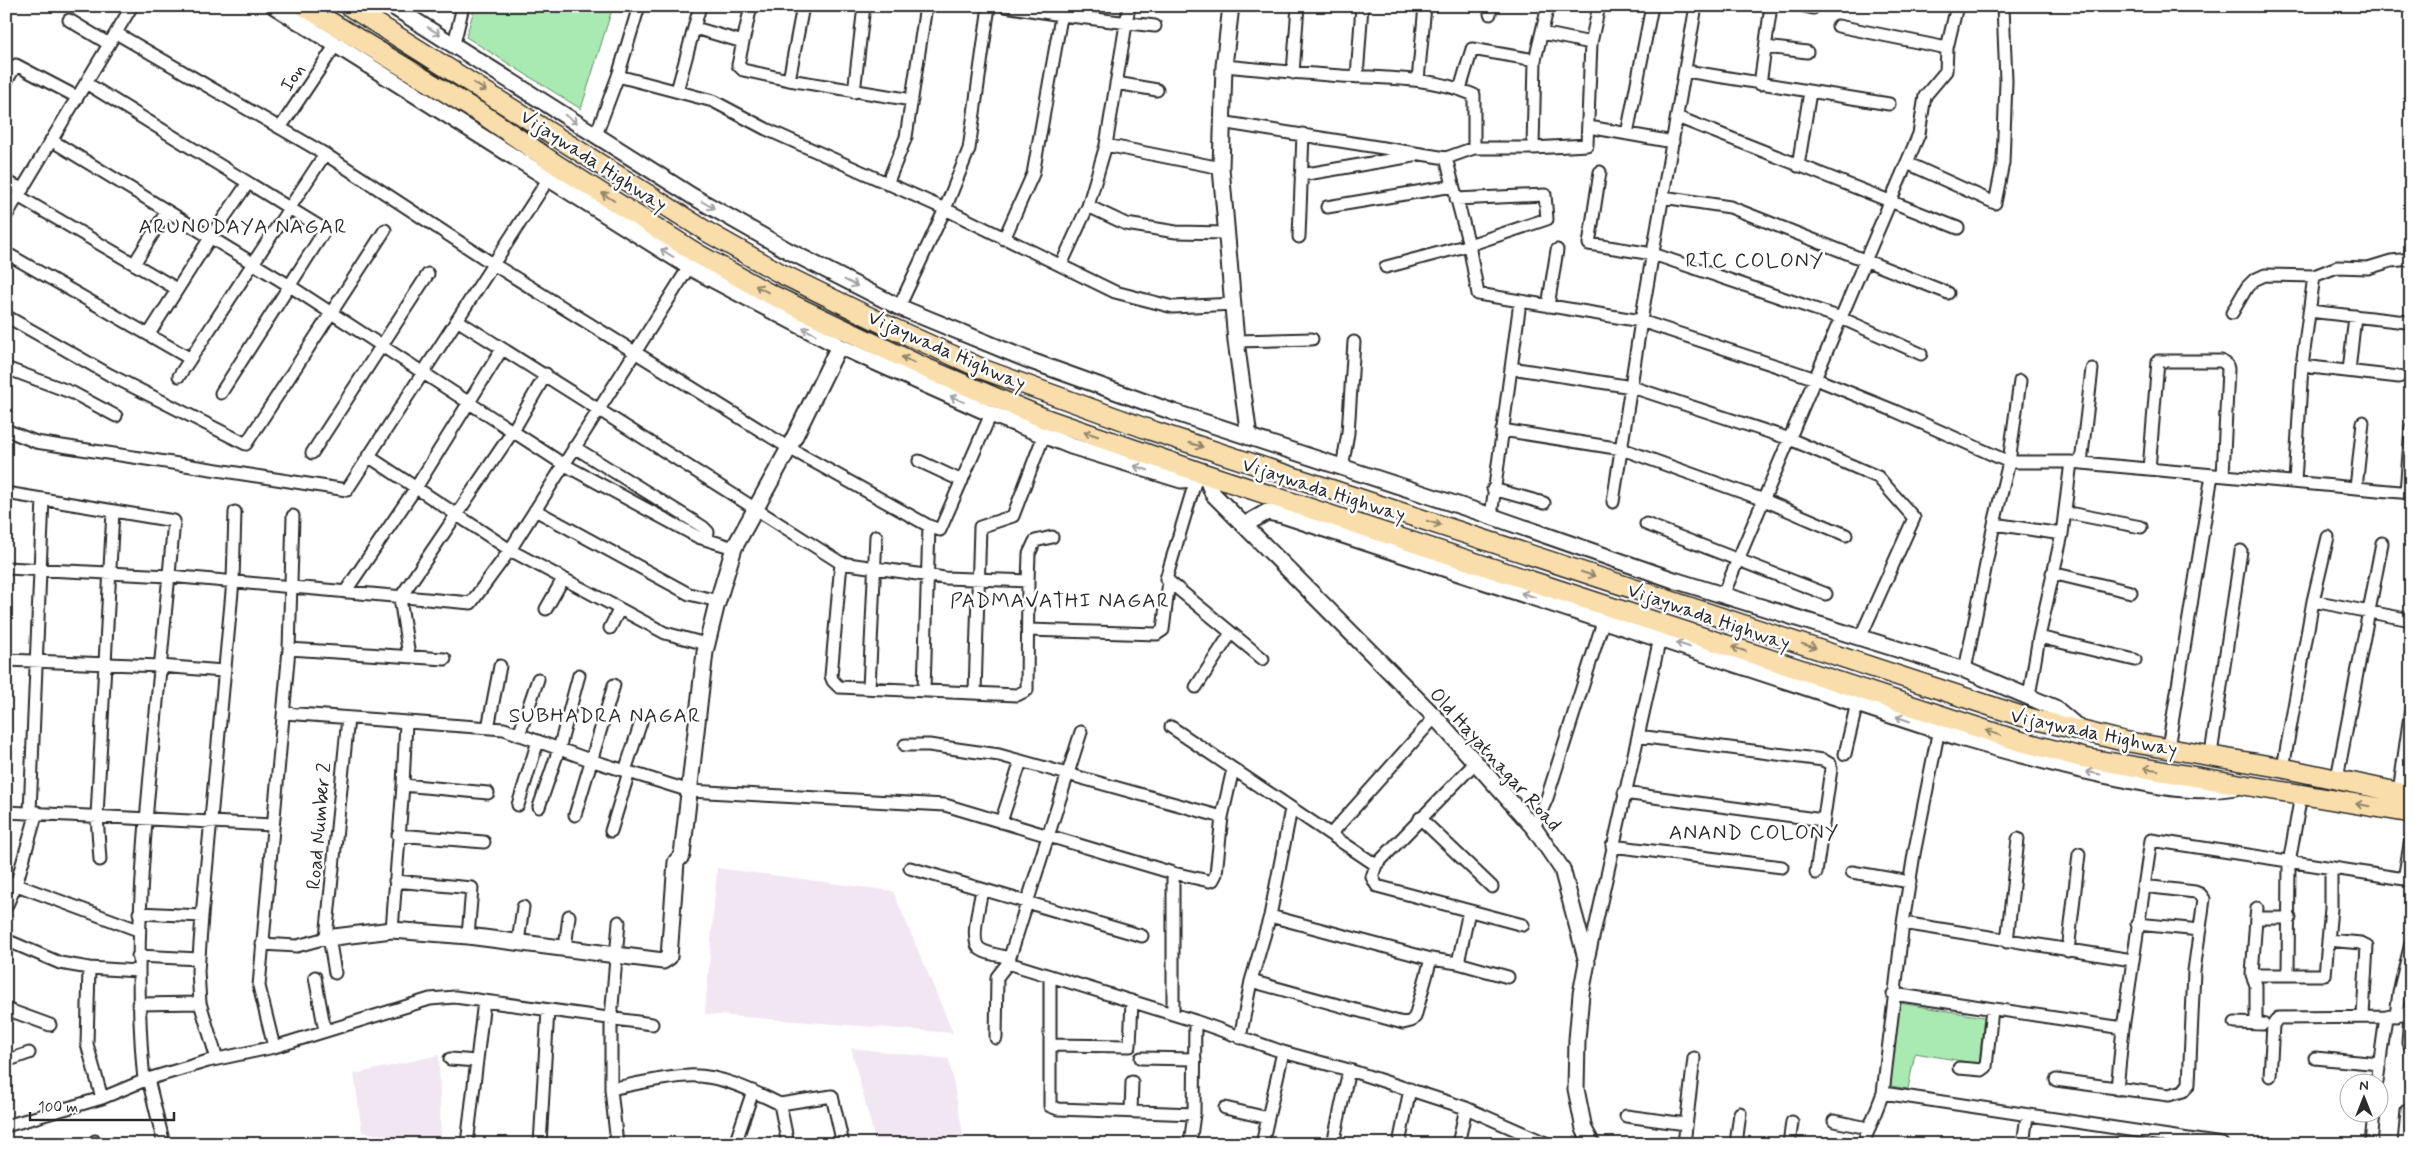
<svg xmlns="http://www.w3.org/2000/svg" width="2417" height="1150" font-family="Mynerve,sans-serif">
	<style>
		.built { fill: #f2e6f3 }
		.green { fill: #a9e9b2; stroke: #6a8a6e }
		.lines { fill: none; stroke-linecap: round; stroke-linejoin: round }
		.minor-casing { stroke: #2b2b2b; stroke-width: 15 }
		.tertiary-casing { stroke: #2b2b2b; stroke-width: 19 }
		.trunk-casing { stroke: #2b2b2b; stroke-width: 22 }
		.minor { stroke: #fff; stroke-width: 11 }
		.tertiary { stroke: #fff; stroke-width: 15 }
		.trunk { stroke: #f9deab; stroke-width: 19 }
		.oneway { stroke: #a0a0a0 }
		.oneway2 { stroke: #92846b }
		.labels { text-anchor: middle; stroke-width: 5; stroke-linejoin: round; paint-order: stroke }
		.street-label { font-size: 20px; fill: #2b2b2b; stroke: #fff }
		.neighbourhood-label { font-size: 21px; letter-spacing: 1px; fill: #2b2b2b; stroke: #fff }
	</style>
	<rect width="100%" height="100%" fill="#fff"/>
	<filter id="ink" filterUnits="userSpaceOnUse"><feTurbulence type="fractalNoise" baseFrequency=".02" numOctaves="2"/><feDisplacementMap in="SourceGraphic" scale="10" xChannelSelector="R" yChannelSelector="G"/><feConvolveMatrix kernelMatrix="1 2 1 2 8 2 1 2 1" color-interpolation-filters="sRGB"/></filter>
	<g filter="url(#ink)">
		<path class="built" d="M717 868 893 891 953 1033 705 1014Z
			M851 1048 949 1059 965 1144H876Z
			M439 1055 441 1144H386V1136L362 1132 354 1074Z"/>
		<path class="green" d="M475 6H613L581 109 466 37Z
			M1900 1003 1984 1017 1979 1064 1915 1053 1908 1089 1886 1085Z"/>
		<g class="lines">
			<g class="minor-casing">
				<path id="minor" d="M1005 6 1061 15 1155 26
					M1804 6 1813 8
					M1490 14V6
					M69 20 109 44
					M695 28 743 42 738 65 743 70 789 80 912 100
					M116 33 325 154 493 264 789 448 929 526 940 530 991 414
					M1542 33 1591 43
					M743 42 751 6
					M454 44 463 6
					M1766 47 1807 52
					M1947 48 1957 6
					M1224 66C1263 70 1303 73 1342 76 1386 78 1433 77 1474 95V148
					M1686 71 1889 104
					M1293 73 1298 6
					M618 76 713 101 766 129 945 209 1115 292 1173 307 1234 304
					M1357 77 1362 6
					M789 80 803 6
					M1418 80 1425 6
					M6 82 16 65 77 97
					M86 83 325 230 221 393
					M1116 83 1157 90
					M1760 84 1771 6
					M1460 89 1472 49 1535 60
					M677 91 700 6
					M854 92 864 6
					M1677 117 1958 228
					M1221 122 1446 158 1474 148H1533L1587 145 1591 43 1599 6
					M1589 127 1673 142
					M280 128 335 46
					M1627 134 1652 6
					M596 135 618 76 639 6
					M51 140 290 286 563 464 698 537 734 548
					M1106 145 1221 168
					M1533 148 1535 60 1548 6
					M1446 158 1469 245 1478 294 1641 321 1816 379 1895 411 2009 462H2071L2411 493
					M1907 163 1995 203 2003 163 2006 81 2003 6
					M1798 166 1810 92
					M1600 172 1589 244 1653 254 1841 318 1921 354
					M1301 175 1413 156
					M6 182 23 189
					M887 184 906 137 926 6
					M18 196 177 289
					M1663 197 1730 207 1948 293
					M1088 206 1126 224 1176 232 1226 233
					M1327 207 1453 186
					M6 216 132 6
					M1299 237 1303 134
					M1004 239 1033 174 1063 6
					M6 253 189 358
					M134 264 167 211
					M1061 265 1088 206 1106 145 1129 6
					M1386 267 1469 245 1547 219 1545 195 1456 199
					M1548 306 1557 250
					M899 307 945 209 969 149 989 6
					M2309 311 2406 322
					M2232 313 2247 287 2254 280 2265 275 2314 276 2337 267 2368 268 2391 261 2411 259
					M6 316 110 375 246 444 385 230
					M457 320 841 563 945 578 1028 581 1029 554 1035 541 1052 537
					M149 334 210 238 248 183
					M1236 341 1312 339
					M2302 366 2399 377
					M6 368 73 393 116 416
					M1511 368 1632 387 1790 439 1878 477 1914 518 1860 638
					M2349 371 2355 316
					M179 376 325 154
					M6 430 36 442 347 490 549 178
					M1502 430 1622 449 1764 500 1846 535
					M574 447 703 527 708 532 707 538
					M312 453 428 274
					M368 456 510 550 665 633 706 644
					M919 461 962 481
					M2081 463 2092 369
					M1342 468 1348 433 1354 342
					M2149 469 2158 361H2221L2227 365 2228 369 2223 476
					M1196 479 1166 579 1263 659
					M2295 482 2302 366 2314 276
					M2356 488 2363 422
					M1493 489 1544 503
					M2406 492 2411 428
					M6 493 174 521C167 595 160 669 153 744 142 856 133 967 144 1080
					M1613 502 1641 321 1696 6
					M535 510 689 594 718 601
					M2065 514H2074L2141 527
					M1491 516 1520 302
					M1646 524 1826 594
					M1994 524 2062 534 2039 637 2029 696
					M2062 534 2071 462
					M841 563 831 676 833 681 839 687 1017 695 1027 690 1028 581
					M6 568 169 576 471 603 510 550 689 267
					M2052 573 2131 592
					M345 592 417 486 502 349
					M1723 595 1919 134 1925 96 1946 71 1947 48 1838 26
					M2313 601 2411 620
					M546 609 563 579
					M610 628 619 610
					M1028 630 1157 634 1163 630 1169 581
					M2039 637 2135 660
					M289 649 445 659
					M409 656 400 598 513 431 546 374
					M6 660 160 666 223 671
					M1965 670 1994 524 2009 462 2020 381
					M1196 687 1231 633
					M869 688 876 536
					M924 689 929 526
					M975 693 980 527 1013 516 1044 435
					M284 713 504 729 590 760 690 791 945 805 1173 873 1209 881 1213 880 1216 874 1222 817 1233 769
					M1171 727 1376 865
					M488 728 500 666
					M1081 732 1008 963 1195 1021 1283 1052 1349 1070 1466 1108 1548 1144
					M519 735 538 679
					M1638 736 1823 760 1830 764 1831 769 1816 873
					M905 745H929L999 755 1222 817
					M2168 748 2212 475
					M1845 754 1857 703
					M2211 754 2241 551
					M1476 762 1376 865 1372 877 1377 886 1523 925
					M2283 768 2313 601 2328 537
					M625 771 641 722
					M2337 778 2382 543
					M403 785 488 793
					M2399 792 2411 708
					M1624 793 1823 820
					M518 805 538 741
					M539 807 559 749 579 675
					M6 812 272 825
					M30 812 43 499
					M575 815 614 685
					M1420 818 1492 887
					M1001 822 1021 761
					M1534 828 1547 798 1604 619
					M611 831 629 772
					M1331 834 1435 717
					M398 835 484 842
					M1612 846 1782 867
					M100 860 97 816 113 511
					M910 868 1142 936
					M1852 872 1910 882
					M2404 879 2411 839
					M6 881 138 930
					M395 881 472 888 468 936
					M982 890C980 902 970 939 979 948 985 954 1000 955 1009 958
					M6 907 16 885 37 812
					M2257 908 2256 918H2290
					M139 913 202 916
					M1270 916 1431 959 1458 963 1469 911
					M1903 923 2132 960
					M2137 924 2200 930
					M392 930 403 785 406 722
					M329 937 335 973
					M6 940 60 963 89 968 138 971
					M2328 940 2361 943 2367 946 2363 1016
					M518 942 523 907
					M2007 942 2018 839
					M262 944 297 946 326 938 348 718
					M565 948 569 916
					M2068 951 2079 854
					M138 956 199 959
					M1588 960 1660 638
					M1458 963 1508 977
					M89 968 87 1044 102 1098
					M2252 975H2325L2331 908V868
					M2288 975 2289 863 2301 795
					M315 977 325 1031
					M1050 977V1106L1058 1109 1194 1114
					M1251 981 1403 1023 1411 1021 1415 1017 1431 959
					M1893 994 2123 1028
					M200 1003 217 1059
					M138 1004 200 1003 198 971 202 916 233 581 235 512
					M6 1009 50 1025
					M1173 1014V873
					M2396 1016 2399 992 2411 943
					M2235 1023 2263 1024
					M2256 1024V985L2252 975 2256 918
					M996 1038 997 977 1008 963
					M1240 1038 1251 981 1270 916 1291 809
					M2408 1043 2410 1013
					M1050 1045 1130 1046 1132 1001
					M274 1047 259 986 289 649 293 516
					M1141 1058 1195 1059
					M2315 1058 2380 1064
					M450 1059 477 1061
					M6 1061 29 1053
					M1959 1068 1982 1070 1986 1067 1992 1009
					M2270 1076 2273 1025 2278 1018 2386 1017 2411 1012
					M148 1079 164 1144
					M2056 1080 2169 1095 2183 1091 2189 1084 2194 971 2204 899 2200 894 2195 892 2143 886
					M2377 1082 2386 1017
					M611 1089C636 1084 663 1077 688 1076 719 1074 753 1091 780 1104L788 1144
					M2117 1089 2123 1028 2151 840 2411 880
					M1883 1093 2222 1144
					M780 1104 832 1096 843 1144
					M1225 1108 1268 1118
					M1131 1112 1132 1082
					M1626 1116 1686 1124
					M1834 1121 1868 1128
					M6 1126 102 1098 148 1079 208 1061 274 1047 430 999 455 997 652 1024
					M95 1141V1144
					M467 1144 484 1001
					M540 1144 548 1010
					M617 1144 611 1089V1018L619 922
					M735 1144 753 1091
					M1190 1144 1194 1114 1195 1021
					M1262 1144 1283 1052
					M1333 1144 1349 1070
					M1399 1144 1410 1089
					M1458 1144 1466 1108
					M1684 1144 1694 1058
					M1736 1144 1740 1113
					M1789 1144 1792 1122
					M1863 1144 1883 1093 1903 923 1914 854 1940 724
					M2023 1144 2027 1116
					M2371 1144 2374 1112
					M2404 1144 2407 1110"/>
			</g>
			<g class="tertiary-casing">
				<path id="tertiary" d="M274 6 689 267 839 346 991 414 1071 446 1181 480 1196 479 1205 474 1213 494 1435 717 1534 828 1562 869 1587 962 1581 994 1577 1040 1576 1089 1584 1129 1592 1144
					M392 6 692 196 787 250 899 307 1031 361 1173 412 1479 512 1674 580 1965 670 2055 708 2081 730
					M1231 6 1224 66 1221 168 1236 341 1249 437
					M1244 525 1267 512 1282 515 1957 737C2012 753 2067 768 2123 779 2163 787 2195 794 2236 787
					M326 938 392 930 468 936 663 961 669 957 676 862 682 855 705 652 716 607 734 548 789 448 839 346"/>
			</g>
			<g class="trunk-casing">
				<path id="trunk" d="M304 6 485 116 557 165 696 253 768 293 923 367 1046 419 1205 474 2016 740 2084 758 2411 813
					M349 6 709 233 780 273 888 326 985 370 1150 430 2021 716 2123 741 2283 768 2411 795"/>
			</g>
			<use href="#minor" class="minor"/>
			<use href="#tertiary" class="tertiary"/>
			<use href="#trunk" class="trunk"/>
		</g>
		<defs><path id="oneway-shaft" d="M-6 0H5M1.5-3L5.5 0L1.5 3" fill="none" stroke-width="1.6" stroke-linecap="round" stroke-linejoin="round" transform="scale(1.25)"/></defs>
		<g class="oneway">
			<use href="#oneway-shaft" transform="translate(434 31) rotate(31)"/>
			<use href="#oneway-shaft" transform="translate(571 119) rotate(33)"/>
			<use href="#oneway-shaft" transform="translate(708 205) rotate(30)"/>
			<use href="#oneway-shaft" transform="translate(667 253) rotate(-148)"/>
			<use href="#oneway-shaft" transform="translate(851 283) rotate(26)"/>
			<use href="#oneway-shaft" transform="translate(809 331) rotate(-152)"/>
			<use href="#oneway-shaft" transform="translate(957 399) rotate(-156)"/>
			<use href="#oneway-shaft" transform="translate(1141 468) rotate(-163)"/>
			<use href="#oneway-shaft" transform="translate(1528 595) rotate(-162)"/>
			<use href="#oneway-shaft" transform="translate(1683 645) rotate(-162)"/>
			<use href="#oneway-shaft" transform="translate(1903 719) rotate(-161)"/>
			<use href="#oneway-shaft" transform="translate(2093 773) rotate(-168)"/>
		</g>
		<g class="oneway2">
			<use href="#oneway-shaft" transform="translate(480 87) rotate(33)"/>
			<use href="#oneway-shaft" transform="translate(608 197) rotate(-148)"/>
			<use href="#oneway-shaft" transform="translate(762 289) rotate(-152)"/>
			<use href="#oneway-shaft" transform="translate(908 360) rotate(-154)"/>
			<use href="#oneway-shaft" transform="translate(1091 434) rotate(-162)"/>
			<use href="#oneway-shaft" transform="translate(1196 445) rotate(17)"/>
			<use href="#oneway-shaft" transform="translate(1434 523) rotate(18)"/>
			<use href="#oneway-shaft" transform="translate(1588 574) rotate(18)"/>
			<use href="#oneway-shaft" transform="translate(1809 646) rotate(17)"/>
			<use href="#oneway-shaft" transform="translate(1739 649) rotate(-161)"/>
			<use href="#oneway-shaft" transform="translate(1993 733) rotate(-162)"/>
			<use href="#oneway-shaft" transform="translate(2151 769) rotate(-170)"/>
			<use href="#oneway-shaft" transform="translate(2363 805) rotate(-170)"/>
		</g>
	</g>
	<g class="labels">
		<g class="street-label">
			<text transform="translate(292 77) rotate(-57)" y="7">Ion</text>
			<text transform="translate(594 160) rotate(33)" y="7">Vijaywada Highway</text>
			<text transform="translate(947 350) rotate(24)" y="7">Vijaywada Highway</text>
			<text transform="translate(1324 489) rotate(18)" y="7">Vijaywada Highway</text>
			<text transform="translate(1709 616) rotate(19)" y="7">Vijaywada Highway</text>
			<text transform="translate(2094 732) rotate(12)" y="7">Vijaywada Highway</text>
			<text transform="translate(1496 759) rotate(48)" y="7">Old Hayatnagar Road</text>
			<text transform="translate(318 826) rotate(-85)" y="7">Road Number 2</text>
		</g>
		<g class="neighbourhood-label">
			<text x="243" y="233">ARUNODAYA NAGAR</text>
			<text x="1755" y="267">RTC COLONY</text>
			<text x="1060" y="607">PADMAVATHI NAGAR</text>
			<text x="605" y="722">SUBHADRA NAGAR</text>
			<text x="1754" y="839">ANAND COLONY</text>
		</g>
	</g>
	<rect width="2417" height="1150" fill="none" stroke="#fff" stroke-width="25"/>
	<rect x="12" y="12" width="2392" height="1125" fill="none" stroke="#2b2b2b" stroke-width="2" filter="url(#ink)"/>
	<g transform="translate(2364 1098)"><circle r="24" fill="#ffffff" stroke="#aaaaaa"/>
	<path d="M0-4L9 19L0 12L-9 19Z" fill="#2b2b2b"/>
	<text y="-8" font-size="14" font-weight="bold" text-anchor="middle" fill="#2b2b2b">N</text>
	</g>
	<path d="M30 1112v8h144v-8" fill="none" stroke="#2b2b2b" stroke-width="2.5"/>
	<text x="38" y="1112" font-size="15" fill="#2b2b2b" stroke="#ffffff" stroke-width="4" paint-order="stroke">100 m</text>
</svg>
